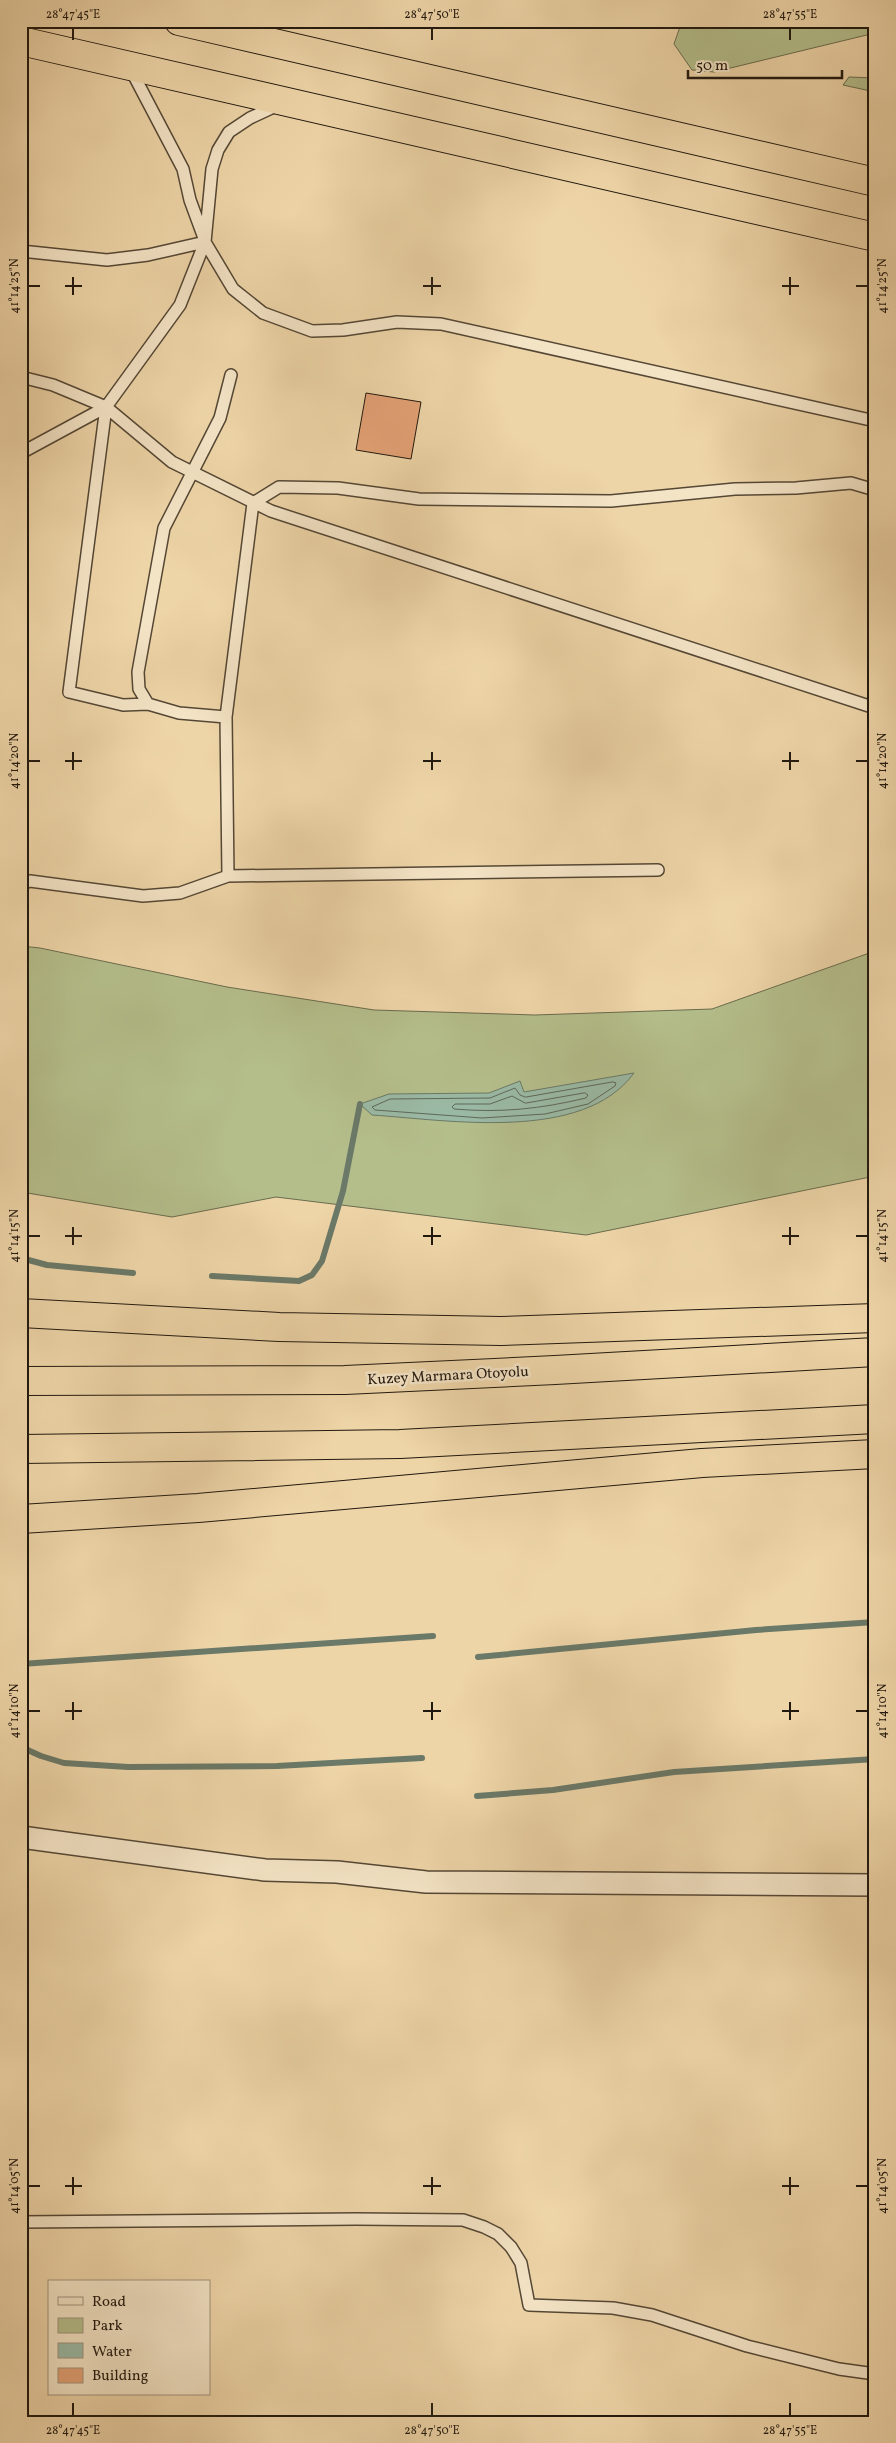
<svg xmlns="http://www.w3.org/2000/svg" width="896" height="2443" font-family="Vollkorn,serif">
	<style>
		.green { fill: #b4be8b; stroke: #6a6b4d }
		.water { fill: #9ab9a4; stroke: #6a7968 }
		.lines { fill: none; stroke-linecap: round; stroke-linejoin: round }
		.shore { stroke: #5e685a; stroke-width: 1 }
		.stream { stroke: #6a7968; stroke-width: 6 }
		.building { fill: #e3a175; stroke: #21180f }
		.lane-casing { stroke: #544735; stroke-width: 14 }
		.street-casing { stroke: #544735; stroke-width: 24 }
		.highway-casing { stroke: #21180f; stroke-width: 30 }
		.lane { stroke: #f4e4c6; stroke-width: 11 }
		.street { stroke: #f4e4c6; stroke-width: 21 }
		.highway { stroke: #eed5a8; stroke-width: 28 }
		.ticks { fill: none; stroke: #21180f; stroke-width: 2 }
		.labels { text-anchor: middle; stroke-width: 5; stroke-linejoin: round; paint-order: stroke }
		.street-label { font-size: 15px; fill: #21180f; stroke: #f4e4c6 }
		.neatline { fill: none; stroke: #21180f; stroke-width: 2 }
		.ticks-label { font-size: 12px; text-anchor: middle; fill: #21180f }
	</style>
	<rect width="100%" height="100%" fill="#eed5a8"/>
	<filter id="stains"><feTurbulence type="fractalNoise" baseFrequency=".004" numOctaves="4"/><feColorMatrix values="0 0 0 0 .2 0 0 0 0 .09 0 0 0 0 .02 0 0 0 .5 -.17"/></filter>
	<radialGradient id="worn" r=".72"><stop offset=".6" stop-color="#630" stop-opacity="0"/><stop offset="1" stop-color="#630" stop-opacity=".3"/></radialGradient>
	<path class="green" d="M682 21H875V33L714 72 692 70 674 44Z
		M849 77 875 78V92L843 85Z
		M21 946 40 948 227 987 374 1010 535 1015 712 1009 875 951V1176L586 1235 276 1197 172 1217 21 1192Z"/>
	<path class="water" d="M634 1073C583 1143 448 1120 372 1115L360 1104 389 1094 489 1093 520 1081 524 1092Z"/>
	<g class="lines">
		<path class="shore" d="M613 1082 616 1083 615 1086 588 1104 545 1114 482 1118 375 1110 372 1107 390 1099 490 1098 515 1088 520 1095 525 1097Z
			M585 1093 588 1095 586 1098C540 1109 501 1113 454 1109L452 1107 455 1104H490L512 1096 525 1103Z"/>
		<path class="stream" d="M21 1258 47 1265 133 1273
			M212 1276 299 1281 312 1275 322 1261 343 1191 360 1104
			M478 1657 756 1630 875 1622
			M21 1664 433 1636
			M21 1747 41 1756 64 1763 128 1767 277 1766 422 1758
			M477 1796 553 1790 674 1772 875 1759"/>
	</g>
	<path class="building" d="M366 393 421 402 411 459 356 450Z"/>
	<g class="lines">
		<g class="lane-casing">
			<path id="lane" d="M131 70 183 169 190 200 204 238
				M21 251 107 260 148 255 205 242 233 289 263 313 312 331 343 330 397 322 441 324 875 421
				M21 377 53 385 106 407 172 462 271 511 875 708
				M106 407 69 692 123 705 148 704
				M21 453 106 407 180 305 205 242 212 169 218 150 229 132 250 118 278 105
				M226 717 179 713 148 704 139 689 138 672 164 528 220 418 231 375
				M658 870 228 876 226 717 253 503 279 487 338 488 419 499 611 501 735 489 796 488 851 483 875 490
				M21 884 30 881 143 896 180 893 228 876
				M21 2222 356 2219 463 2220 484 2227 498 2234 511 2247 521 2263 529 2305 613 2308 652 2315 747 2346 839 2369 875 2374"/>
		</g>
		<g class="street-casing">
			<path id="street" d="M21 1837 265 1870 337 1872 426 1882 875 1885"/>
		</g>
		<g class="highway-casing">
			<path id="highway" d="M179 21 875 182
				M21 41 875 237
				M21 1313 279 1327 501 1331 875 1318
				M21 1381 345 1380 555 1370 875 1352
				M21 1449 400 1444 875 1419
				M21 1519 198 1508 702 1463 875 1454"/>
		</g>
		<use href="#lane" class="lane"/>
		<use href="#street" class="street"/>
		<use href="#highway" class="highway"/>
	</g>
	<path class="ticks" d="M73 28V40M432 28V40M790 28V40M73 277V295M432 277V295M790 277V295M28 286H40M65 286H82M423 286H441M782 286H799M856 286H868M73 752V770M432 752V770M790 752V770M28 761H40M65 761H82M423 761H441M782 761H799M856 761H868M73 1227V1245M432 1227V1245M790 1227V1245M28 1236H40M65 1236H82M423 1236H441M782 1236H799M856 1236H868M73 1702V1720M432 1702V1720M790 1702V1720M28 1711H40M65 1711H82M423 1711H441M782 1711H799M856 1711H868M73 2177V2195M432 2177V2195M790 2177V2195M28 2186H40M65 2186H82M423 2186H441M782 2186H799M856 2186H868M73 2403V2416M432 2403V2416M790 2403V2416"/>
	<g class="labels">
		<g class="street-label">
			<text transform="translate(448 1375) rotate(-3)" y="5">Kuzey Marmara Otoyolu</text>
		</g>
	</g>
	<rect width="896" height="2443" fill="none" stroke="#eed5a8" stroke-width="55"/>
	<rect x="48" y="2280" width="162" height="115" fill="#f4e4c6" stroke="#a0927d"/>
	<rect x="58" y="2297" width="25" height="8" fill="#f4e4c6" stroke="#a0927d"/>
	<text x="92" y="2306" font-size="15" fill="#21180f">Road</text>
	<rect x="58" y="2318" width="25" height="15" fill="#b4be8b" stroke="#a0927d"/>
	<text x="92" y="2330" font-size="15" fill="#21180f">Park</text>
	<rect x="58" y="2343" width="25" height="15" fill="#9ab9a4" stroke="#a0927d"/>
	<text x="92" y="2356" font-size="15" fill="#21180f">Water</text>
	<rect x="58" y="2368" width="25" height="15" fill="#e3a175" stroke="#a0927d"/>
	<text x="92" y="2380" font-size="15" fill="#21180f">Building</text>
	<path d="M688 70v8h154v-8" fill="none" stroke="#21180f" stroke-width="2.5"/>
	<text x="696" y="70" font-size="15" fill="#21180f" stroke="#f4e4c6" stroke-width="4" paint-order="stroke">50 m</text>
	<rect x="28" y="28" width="840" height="2388" class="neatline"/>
	<g class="ticks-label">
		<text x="73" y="18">28°47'45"E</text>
		<text x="432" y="18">28°47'50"E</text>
		<text x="790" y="18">28°47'55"E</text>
		<text transform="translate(14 286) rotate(-90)" y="4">41°14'25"N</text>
		<text transform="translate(882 286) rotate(-90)" y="4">41°14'25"N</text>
		<text transform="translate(14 761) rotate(-90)" y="4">41°14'20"N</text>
		<text transform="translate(882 761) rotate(-90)" y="4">41°14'20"N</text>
		<text transform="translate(14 1236) rotate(-90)" y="4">41°14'15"N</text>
		<text transform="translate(882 1236) rotate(-90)" y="4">41°14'15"N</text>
		<text transform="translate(14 1711) rotate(-90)" y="4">41°14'10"N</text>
		<text transform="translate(882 1711) rotate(-90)" y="4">41°14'10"N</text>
		<text transform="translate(14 2186) rotate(-90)" y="4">41°14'05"N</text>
		<text transform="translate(882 2186) rotate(-90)" y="4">41°14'05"N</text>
		<text x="73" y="2434">28°47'45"E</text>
		<text x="432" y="2434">28°47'50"E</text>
		<text x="790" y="2434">28°47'55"E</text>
	</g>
	<rect width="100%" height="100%" filter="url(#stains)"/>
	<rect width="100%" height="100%" fill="url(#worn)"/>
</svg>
